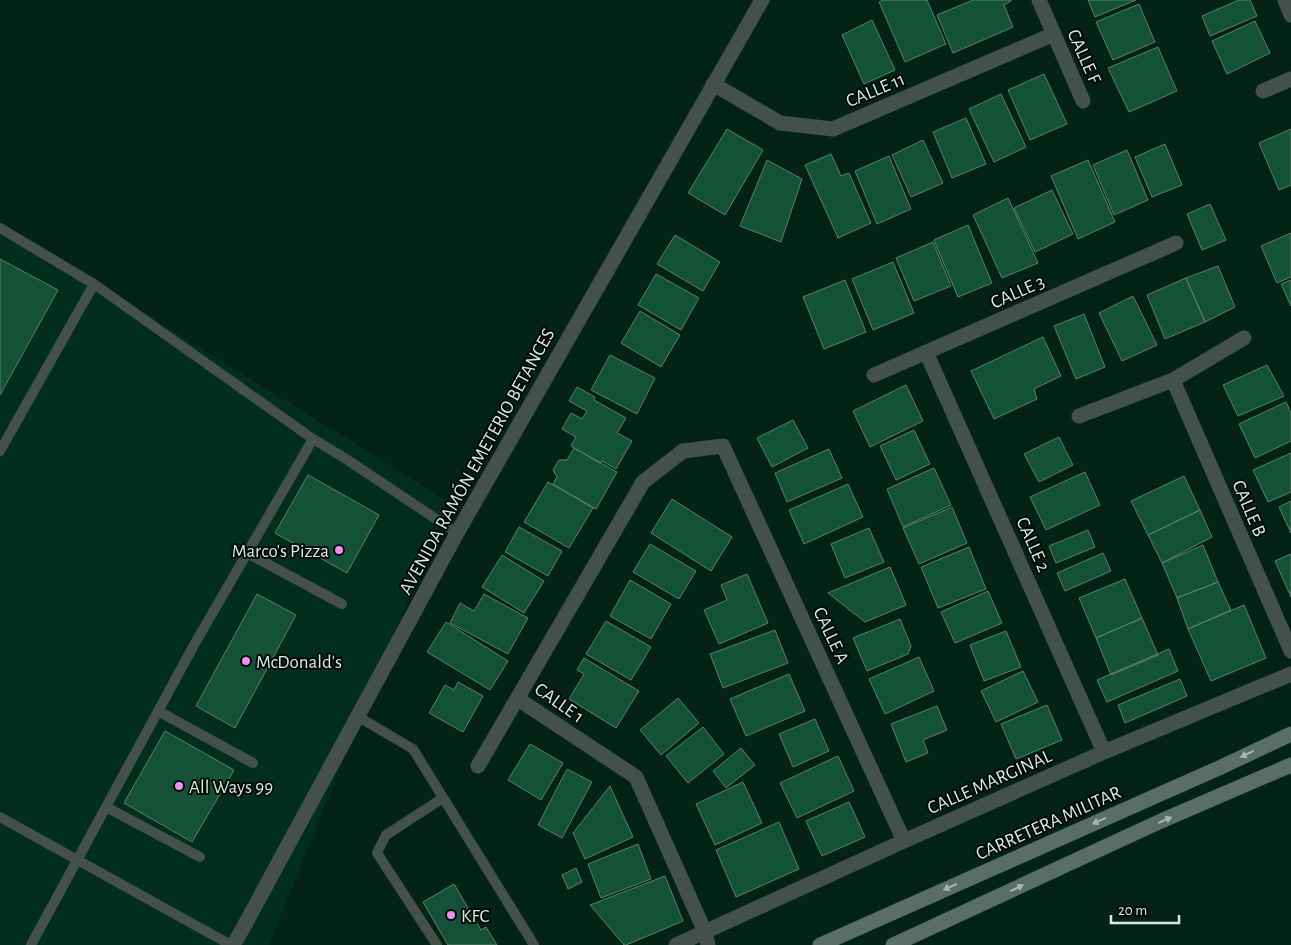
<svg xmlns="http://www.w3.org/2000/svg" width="1291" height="945" font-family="'Alegreya Sans',sans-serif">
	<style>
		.built { fill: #032d1d }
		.building { fill: #135139; stroke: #5e7e6e }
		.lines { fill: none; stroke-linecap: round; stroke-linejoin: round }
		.service { stroke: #44514a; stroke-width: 10 }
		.minor { stroke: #44514a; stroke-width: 15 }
		.tertiary { stroke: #44514a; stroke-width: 15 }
		.secondary { stroke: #596e64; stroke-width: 15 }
		.oneway { fill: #a6b8af }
		.poi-dot { fill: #f18bf5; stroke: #020a05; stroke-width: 2 }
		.labels { text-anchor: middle; stroke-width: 4; stroke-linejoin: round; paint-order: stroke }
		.street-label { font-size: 19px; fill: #d9eae1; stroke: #020a05 }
		.poi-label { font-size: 19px; fill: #d9eae1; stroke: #020a05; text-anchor: start }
	</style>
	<rect width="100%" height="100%" fill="#042317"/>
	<path class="built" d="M0 224 448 501 269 945H0Z"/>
	<path class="building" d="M883 0H927L946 44 905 62 879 2Z
		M973 0H1011V1L1004 5 1013 27 953 53 937 15Z
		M1088 0H1136L1095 17Z
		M1239 0H1250L1257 16 1210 36 1202 16Z
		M1139 4 1155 42 1113 60 1096 22Z
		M872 20 895 70 864 84 842 35Z
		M1255 21 1270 53 1227 74 1212 41Z
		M1158 47 1177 91 1129 112 1108 68Z
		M1044 74 1067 124 1030 140 1008 90Z
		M1001 94 1026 147 994 162 969 109Z
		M966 118 986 164 952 178 933 132Z
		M727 129 763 150 725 215 688 193Z
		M1291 129V185L1279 190 1259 143Z
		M923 140 943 183 911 197 892 155Z
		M1165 144 1182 185 1152 197 1135 157Z
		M1127 150 1148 200 1114 215 1093 165Z
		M831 154 841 176 849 173 871 223 838 238 805 165Z
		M889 156 911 209 877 224 855 171Z
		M767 160 802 179 781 242 740 226Z
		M1088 160 1115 222 1078 239 1051 176Z
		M1052 190 1073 234 1035 252 1014 208Z
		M1008 198 1038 263 1002 278 973 215Z
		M1210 204 1226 240 1202 250 1187 214Z
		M968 225 992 283 958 297 934 240Z
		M1291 233V277L1277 283 1261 246Z
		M675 235 720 262 703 291 657 264Z
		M933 242 951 286 914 301 896 258Z
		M0 259 58 290 0 395Z
		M893 262 914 313 873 330 852 279Z
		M1218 266 1235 307 1205 322 1186 278Z
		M656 274 699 298 681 330 638 305Z
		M1186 278 1205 322 1165 339 1147 295Z
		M845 280 866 332 824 349 803 297Z
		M1291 280V306L1281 284Z
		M1133 296 1157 345 1122 361 1099 313Z
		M640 311 680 335 661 367 621 343Z
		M1084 314 1105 367 1076 379 1054 326Z
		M1043 337 1061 376 1034 389 1037 399 994 419 971 371Z
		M610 355 655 378 637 414 591 390Z
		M1267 365 1284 396 1238 416 1223 385Z
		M906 385 923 421 870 447 853 411Z
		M577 387 595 397 594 400 626 418 617 433 632 441 616 469 602 461 600 463 571 446 576 437 562 429 571 413 582 419 587 411 569 401Z
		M1286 402 1291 413V441L1255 458 1239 424Z
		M793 420 808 448 772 467 757 438Z
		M914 430 930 464 896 480 880 446Z
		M1059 437 1073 465 1039 482 1024 454Z
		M574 448 617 472 596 509 553 484 557 477 553 470 559 460H567Z
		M829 449 842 478 787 502 775 473Z
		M1291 453V492L1268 502 1253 470Z
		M934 468 951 505 903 527 887 489Z
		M1085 472 1100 505 1046 530 1030 497Z
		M308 475 379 515 347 573 275 533Z
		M1184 476 1200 510 1148 535 1131 501Z
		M548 482 593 508 569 548 524 522Z
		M848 484 863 517 804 544 789 510Z
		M672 499 732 537 711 571 651 533Z
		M1291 501V533L1279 507Z
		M952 507 967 543 919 564 903 528Z
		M1200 510 1212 537 1162 563 1148 535Z
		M519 527 562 551 548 576 505 552Z
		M869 528 884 562 845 578 831 544Z
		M1088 530 1095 547 1056 563 1049 546Z
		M650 544 696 571 679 599 633 572Z
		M1203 545 1218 582 1177 598 1162 563Z
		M969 547 986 589 938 608 921 567Z
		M1103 553 1111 571 1065 591 1057 573Z
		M1291 554V597L1275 561Z
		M502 555 544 581 524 613 482 587Z
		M890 567 906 605 865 622 828 593Z
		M747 574 768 623 719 644 704 610 727 600 721 585Z
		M1125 579 1142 618 1096 638 1079 598Z
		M630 580 671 604 651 639 610 616Z
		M1218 582 1231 610 1188 629 1177 598Z
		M988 591 1002 623 955 643 941 612Z
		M257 594 296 615 235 728 196 706Z
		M484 594 528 618 508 654 450 623 460 603 474 611Z
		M1244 605 1266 658 1211 681 1188 629Z
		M1142 618 1158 655 1111 675 1096 638Z
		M900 619 911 646 908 654 867 671 853 638Z
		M606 621 651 647 631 680 586 654Z
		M446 622 508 661 490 690 427 652Z
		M775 630 788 663 723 688 710 654Z
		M1006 631 1021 667 984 681 970 645Z
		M1169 649 1178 671 1107 702 1097 680Z
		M919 657 934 691 885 714 869 679Z
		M584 658 639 691 616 728 569 699 584 674 577 670Z
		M1023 671 1038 702 996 722 981 691Z
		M789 674 805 711 746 736 730 699Z
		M1180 679 1187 696 1125 723 1118 705Z
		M458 682 483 696 463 732 429 713 445 685 454 690Z
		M678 698 699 723 661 755 640 730Z
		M1047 705 1062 740 1016 759 1001 724Z
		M937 706 947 730 923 740 928 753 906 762 891 724Z
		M815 719 829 751 793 767 779 734Z
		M703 727 724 754 688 783 666 756Z
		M165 731 234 770 192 842 124 803Z
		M530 744 563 763 541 800 508 780Z
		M741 748 755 765 726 788 713 771Z
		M838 756 854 791 797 818 780 783Z
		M567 769 592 782 562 838 538 825Z
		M743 782 762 823 715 845 696 804Z
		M610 786 633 837 585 859 573 833Z
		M849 802 865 837 822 856 806 821Z
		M779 822 799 869 736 897 716 850Z
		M638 844 651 879 601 898 588 864Z
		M576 868 582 882 568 889 562 875Z
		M665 876 683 921 626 945H624L590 905Z
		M454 884 481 930 486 927 497 945H448L423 902Z"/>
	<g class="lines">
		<path class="service" d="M0 228 94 284
			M0 451 94 284 313 439 343 457 457 533
			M247 553 342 604
			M158 711 253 763
			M357 716 413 749 534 945
			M106 807 200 857
			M0 817 231 945
			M31 945 194 645 313 439
			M437 945 377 853 386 835 443 798"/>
		<path class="minor" d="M1039 0 1083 101
			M1285 0 1291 15
			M713 84 780 123 833 129 1054 34
			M1263 91 1291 79
			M926 352 1104 752
			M874 375 1176 243
			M1173 380 1291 651
			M1079 416 1173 380 1244 338
			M518 699 636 777 705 932 708 945
			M478 766 643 482 683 451 723 446 904 841
			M676 945 904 841 1104 752 1291 674"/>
		<path class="tertiary" d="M233 945 242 930 457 533 762 0"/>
		<path class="secondary" d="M820 945 1219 768 1291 734
			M893 945 1161 821 1291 765"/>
	</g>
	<defs><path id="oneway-solid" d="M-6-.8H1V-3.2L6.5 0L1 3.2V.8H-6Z" transform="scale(1.25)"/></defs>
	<g class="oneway">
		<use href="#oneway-solid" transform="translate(1247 754) rotate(155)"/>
		<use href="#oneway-solid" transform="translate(1165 820) rotate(-24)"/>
		<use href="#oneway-solid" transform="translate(1099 821) rotate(156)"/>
		<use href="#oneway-solid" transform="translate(950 887) rotate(156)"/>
		<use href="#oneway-solid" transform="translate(1017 888) rotate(-25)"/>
	</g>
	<g class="poi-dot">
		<circle cx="339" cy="550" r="5"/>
		<circle cx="246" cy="661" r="5"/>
		<circle cx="179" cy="786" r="5"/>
		<circle cx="451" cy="915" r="5"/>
	</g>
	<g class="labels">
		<g class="street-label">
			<text transform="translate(1085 56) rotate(66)" y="7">CALLE F</text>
			<text transform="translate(875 89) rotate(-23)" y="7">CALLE 11</text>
			<text transform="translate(1017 291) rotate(-24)" y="7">CALLE 3</text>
			<text transform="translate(476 461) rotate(-61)" y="7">AVENIDA RAMÓN EMETERIO BETANCES</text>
			<text transform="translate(1250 508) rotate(67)" y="7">CALLE B</text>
			<text transform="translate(1034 544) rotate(66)" y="7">CALLE 2</text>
			<text transform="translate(832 635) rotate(65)" y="7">CALLE A</text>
			<text transform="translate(560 702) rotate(35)" y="7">CALLE 1</text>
			<text transform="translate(989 781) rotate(-24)" y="7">CALLE MARGINAL</text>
			<text transform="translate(1048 822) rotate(-24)" y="7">CARRETERA MILITAR</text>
		</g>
		<g class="poi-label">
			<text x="329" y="557" text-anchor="end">Marco's Pizza</text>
			<text x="256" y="668">McDonald's</text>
			<text x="189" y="793">All Ways 99</text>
			<text x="461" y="922">KFC</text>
		</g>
	</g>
	<path d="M1111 915v8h68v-8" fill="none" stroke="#d9eae1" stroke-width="2.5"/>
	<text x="1118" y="915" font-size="15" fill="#d9eae1" stroke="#020a05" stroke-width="4" paint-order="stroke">20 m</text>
</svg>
